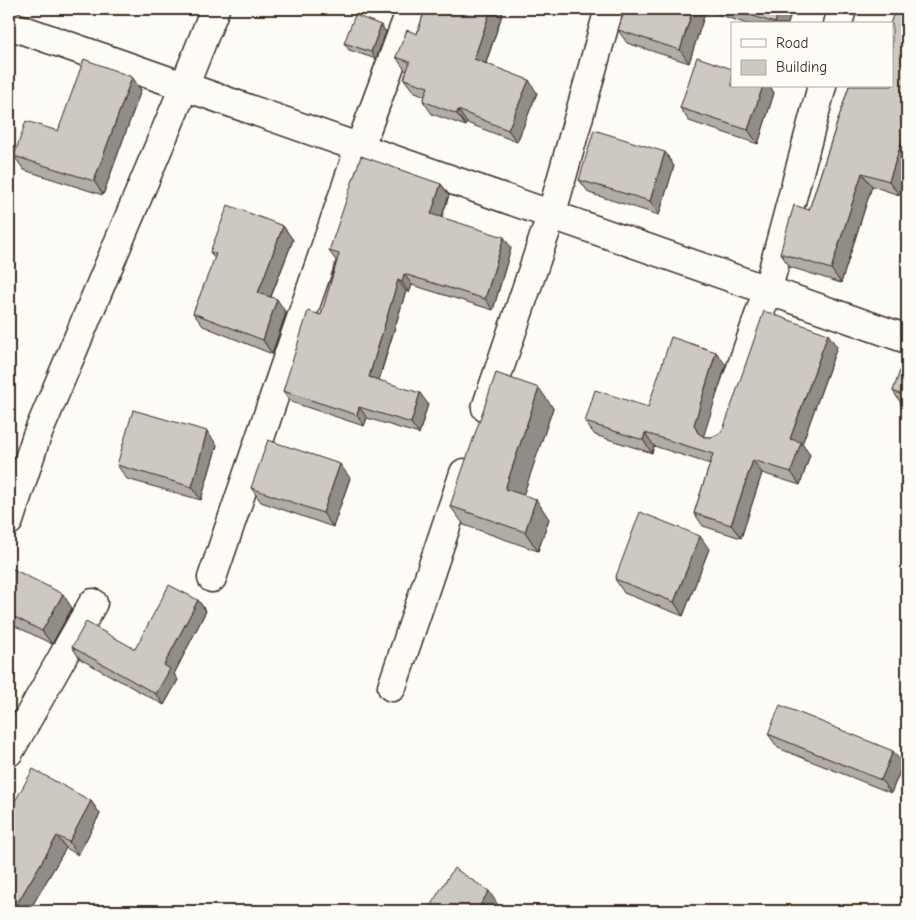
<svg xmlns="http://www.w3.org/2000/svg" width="916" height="920" font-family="'Comic Neue',sans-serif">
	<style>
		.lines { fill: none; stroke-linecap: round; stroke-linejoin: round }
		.street-casing { stroke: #3b2a1e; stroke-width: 31 }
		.street { stroke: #fdfcf7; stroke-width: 28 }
		.wall { fill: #b0aca7; stroke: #3b2a1e }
		.shaded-wall { fill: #908c88; stroke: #3b2a1e }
		.building { fill: #cdc8c2; stroke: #3b2a1e }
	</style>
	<rect width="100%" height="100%" fill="#fdfcf7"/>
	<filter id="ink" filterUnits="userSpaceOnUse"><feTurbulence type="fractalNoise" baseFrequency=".02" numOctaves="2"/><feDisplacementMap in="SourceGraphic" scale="10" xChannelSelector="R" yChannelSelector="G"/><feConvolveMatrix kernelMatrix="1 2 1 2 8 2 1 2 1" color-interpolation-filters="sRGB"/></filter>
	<g filter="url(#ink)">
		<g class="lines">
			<g class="street-casing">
				<path id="street" d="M838 24 842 9
					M9 25 907 339
					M486 408 551 216 609 9
					M718 435 767 292 822 86
					M9 521 36 438 184 87 215 9
					M212 578 359 149 411 9
					M392 687 464 473
					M9 752 93 603"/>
			</g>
			<use href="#street" class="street"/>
		</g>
		<path class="wall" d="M425 9H504L486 63 537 93 517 142 467 123 466 126 432 114 423 101 425 96 413 91 404 79 407 71 405 70 396 57 417 34Z
			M625 9H792L788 24H747L706 10 689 63 627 43 618 30Z
			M381 25 386 32 376 59 349 50 344 43Z
			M132 77 141 90 103 195 24 170 14 156 58 131Z
			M732 86H770L774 93 758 144 689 121 680 108Z
			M849 86 899 195 872 186 841 283 790 267 780 253 809 210Z
			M674 166 659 215 589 193 579 180Z
			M441 184 449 195 442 217 511 248 493 310 412 285 409 293 406 291 379 380 428 404 419 434 367 418 364 426 291 402 283 391 321 315 337 262 329 251Z
			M283 226 293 240 271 297 286 313 272 354 203 326 193 313 215 259 210 252Z
			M837 347 802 444 810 455 800 485 762 473 741 538 703 526 694 513 710 464 654 446 652 453 595 435 585 422 648 407 726 365 703 436 704 437H712L720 433Z
			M907 356V407L902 405 893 391Z
			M553 408 523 495 549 519 538 551 464 525 450 506Z
			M217 445 201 500 127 479 117 465Z
			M350 478 333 527 261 502 251 488Z
			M709 549 683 616 624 593 615 579Z
			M9 567 72 608 52 644 9 623Z
			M198 600 206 611 174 674 178 680 164 705 80 659 72 647 135 649Z
			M768 734 903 764 891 793 778 748Z
			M91 801 100 814 78 855 66 848 29 911H9V812Z"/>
		<path class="shaded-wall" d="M491 9H504L483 71 474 59Z
			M693 9H705L706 10 689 63 680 50Z
			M779 9H792L788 24H775V23Z
			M381 25 386 32 376 59 371 52Z
			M132 77 141 90 103 195 94 181Z
			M529 80 537 93 517 142 508 130Z
			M763 86H770L774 93 758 144 748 130Z
			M458 110 467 123 466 126 457 114Z
			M907 125V168L899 195 889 181Z
			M665 152 674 166 659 215 650 201Z
			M862 173 872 186 841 283 831 269Z
			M441 184 449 195 439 225 431 214Z
			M283 226 293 240 267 306 258 293Z
			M504 237 511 248 493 310 485 299Z
			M404 274 412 285 409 293 402 282Z
			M398 280 406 291 376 388 369 377Z
			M277 299 286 313 272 354 263 340Z
			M828 334 837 347 802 444 810 455 800 485 791 472 790 439Z
			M716 352 726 365 703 438 698 433 694 425Z
			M539 388 553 408 519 508 505 489Z
			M420 393 428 404 419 434 411 423Z
			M359 407 367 418 364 426 357 415Z
			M207 431 217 445 201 500 192 487Z
			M645 433 654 446 652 453 643 440Z
			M753 460 762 473 741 538 731 525Z
			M340 464 350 478 333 527 323 513Z
			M536 499 549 519 538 551 525 532Z
			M700 536 709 549 683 616 674 602Z
			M63 594 72 608 52 644 42 631Z
			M198 600 206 611 174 674 178 680 164 705 156 694 164 665Z
			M9 627 13 633 9 642Z
			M893 751 903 764 891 793 881 780Z
			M91 801 100 814 78 855 69 842Z
			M57 836 66 848 29 911H18L15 907Z
			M489 891 498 905 494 911H476Z"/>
		<path class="building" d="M425 9H491L474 59 529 80 508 130 458 110 457 114 423 101 428 87 404 79 410 62 396 57 407 30 417 34Z
			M625 9H693L680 50 618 30Z
			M732 9H779L775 23Z
			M895 9H907V125L889 181 862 173 831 269 780 253 794 205 809 210 849 86H892V24H890Z
			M355 15 381 25 371 52 344 43Z
			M697 57 732 69V86H763L748 130 680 108Z
			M84 59 132 77 94 181 14 156 26 121 58 131Z
			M594 130 665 152 650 201 579 180Z
			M361 156 441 184 431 214 504 237 485 299 404 274 402 282 398 280 369 377 420 393 411 423 359 407 357 415 283 391 308 311 321 315 339 254 329 251Z
			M228 205 283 226 258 293 277 299 263 340 193 313 216 254 210 252Z
			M764 311 828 334 790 439 801 442 791 472 753 460 731 525 694 513 713 454 645 433 643 440 585 422 595 390 648 407 671 337 716 352 694 425 698 433 704 437H712L720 433 724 427Z
			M905 356H907V397L893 391Z
			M496 373 539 388 505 489 536 499 525 532 450 506Z
			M133 410 207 431 192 487 117 465Z
			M268 440 340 464 323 513 251 488Z
			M640 512 700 536 674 602 615 579Z
			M9 567 63 594 42 631 9 614Z
			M169 585 198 600 164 665 170 669 156 694 72 647 86 622 135 649Z
			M780 705 893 751 881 780 768 734Z
			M33 769 91 801 69 842 57 836 15 907 23 911H9V812Z
			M454 868 489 891 476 911H427Z"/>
	</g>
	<rect width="916" height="920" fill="none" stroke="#fdfcf7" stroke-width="30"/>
	<rect x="15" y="15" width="886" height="890" fill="none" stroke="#3b2a1e" stroke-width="2" filter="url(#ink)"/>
	<rect x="731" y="22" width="162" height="65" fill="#fdfcf7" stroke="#afa8a0"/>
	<rect x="741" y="39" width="25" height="8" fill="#fdfcf7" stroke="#afa8a0"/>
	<text x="776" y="48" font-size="15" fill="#3b2a1e">Road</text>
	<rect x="741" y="60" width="25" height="15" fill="#cdc8c2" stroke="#afa8a0"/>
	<text x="776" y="72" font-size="15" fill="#3b2a1e">Building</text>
</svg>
